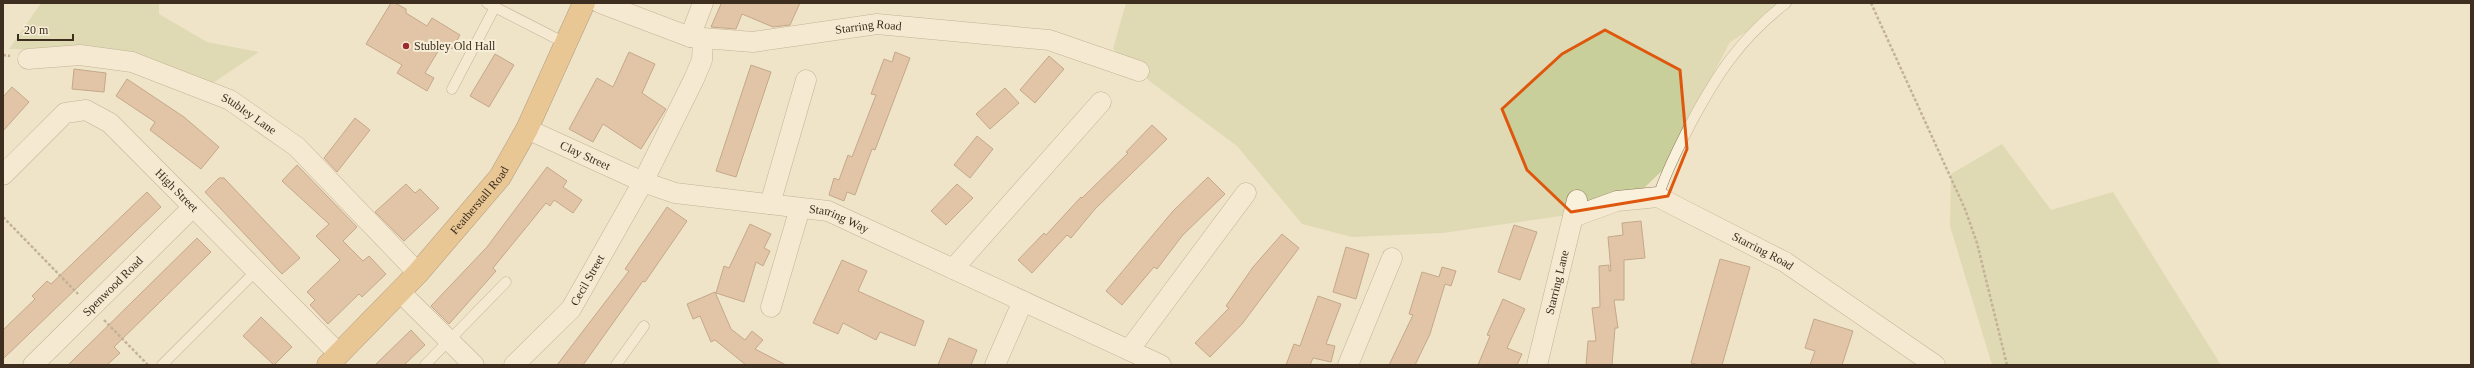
<svg xmlns="http://www.w3.org/2000/svg" width="2474" height="368" font-family="Georgia,serif">
	<style>
		.green { fill: #c9cf9b }
		.building { fill: #cf9f7d; stroke: #8d5f41 }
		.lines { fill: none; stroke-linecap: round; stroke-linejoin: round }
		.lane-casing { stroke: #8d765c; stroke-width: 11 }
		.street-casing { stroke: #8d765c; stroke-width: 21 }
		.highway-casing { stroke: #5b4430; stroke-width: 23 }
		.path { stroke: #8d765c; stroke-width: 2.5; stroke-dasharray: 3 2; stroke-linecap: butt }
		.lane { stroke: #faf1dc; stroke-width: 10 }
		.street { stroke: #faf1dc; stroke-width: 20 }
		.highway { stroke: #e0a458; stroke-width: 22 }
		.marked { fill: none; stroke: #df570d; stroke-width: 3; stroke-linejoin: round }
		.poi-dot { fill: #9e2a2b; stroke: #f7eed8; stroke-width: 1.5 }
		.labels { text-anchor: middle; stroke-width: 4; stroke-linejoin: round; paint-order: stroke }
		.street-label { font-size: 12px; fill: #3d2e20; stroke: #f7eed8 }
		.poi-label { font-size: 12px; fill: #3d2e20; stroke: #f7eed8; text-anchor: start }
	</style>
	<rect width="100%" height="100%" fill="#f0e4c8"/>
	<path class="green" d="M41 3H159V14L207 42 259 52 210 85 73 50 9 49Z
		M1126 3H1795L1730 42 1664 169 1624 207 1443 233 1352 237 1302 224 1237 146 1152 83 1113 49Z
		M2002 144 2051 210 2113 192 2221 365H1992L1950 226 1951 174Z"/>
	<path class="building" d="M391 3H395L406 9V13L427 26 432 18 460 35 452 49 443 43 425 73 434 78 427 91 397 73 402 65 366 44Z
		M719 3H800L790 25 773 27 742 14 736 29 711 27 721 4Z
		M629 52 655 64 642 93 666 109 641 149 603 124 593 142 569 129 597 78 613 87Z
		M895 52 910 58 875 150 872 149 855 195 847 192 844 201 829 195 834 178 839 180 848 155 852 157 876 95 871 94 884 59 892 62Z
		M495 54 514 65 489 107 470 96Z
		M1049 56 1064 69 1035 103 1020 90Z
		M751 65 771 72 736 177 716 171Z
		M74 69 106 73 104 92 72 89Z
		M127 79 184 117 219 147 201 169 150 130 155 122 116 96Z
		M12 87 29 102 3 131V97Z
		M1005 88 1019 103 990 129 976 114Z
		M355 118 370 130 337 172 324 158Z
		M1152 125 1167 139 1095 209 1071 238 1067 235 1032 273 1018 260 1044 233 1046 235 1081 197 1082 198 1128 153 1126 152Z
		M977 136 993 149 970 178 954 165Z
		M297 165 357 227 343 241 363 261 369 256 386 274 362 297 359 294 328 324 310 305 315 300 307 292 340 260 316 236 329 224 282 181Z
		M547 167 567 181 563 187 582 200 573 213 554 200 550 206 546 203 493 268 496 271 449 324 431 306 487 247Z
		M1208 177 1225 194 1182 236 1157 269 1154 267 1122 305 1106 291 1173 211Z
		M219 178H224L300 258 282 274 205 192Z
		M406 184 415 193 420 189 439 208 404 241 375 212Z
		M957 184 973 198 946 225 931 211Z
		M147 192 161 207 3 359V330L35 299 32 296 47 281 51 284Z
		M667 207 687 221 645 282 643 281 583 365H557L629 271 625 269Z
		M1641 221 1645 258 1624 260V300H1614L1618 328H1615L1612 365H1586L1588 341H1596L1592 308 1600 307 1599 266 1609 265V271H1611L1608 237 1623 235 1622 223Z
		M750 224 771 234 764 248 770 251 763 266 756 262 744 302 716 293 724 266 729 268Z
		M1514 225 1537 232 1520 280 1498 272Z
		M1282 234 1299 248 1242 324 1210 357 1195 343 1229 308 1226 306 1253 267Z
		M197 238 211 252 114 347 120 353 107 365H68Z
		M1346 247 1369 254 1356 299 1333 292Z
		M1720 259 1750 267 1722 365H1700L1691 363Z
		M842 260 867 271 858 291 924 321 915 346 880 332 876 340 843 323 838 334 813 323Z
		M1442 267 1456 271 1451 286 1445 284 1430 334 1415 365H1389L1413 315 1409 314 1422 272 1439 277Z
		M715 292 731 329 745 340 752 331 763 340 755 349 786 365H746L715 340 711 342 700 316 693 319 687 304Z
		M1318 296 1341 304 1326 344 1335 346 1331 362 1313 358 1310 365H1286L1294 344 1300 346Z
		M1503 299 1525 309 1507 348 1522 354 1517 365H1478L1490 336 1487 335Z
		M261 317 292 347 274 365 243 336Z
		M1814 319 1853 331 1842 365H1810L1815 351 1805 348Z
		M411 330 425 345 404 365H375Z
		M949 338 977 350 971 365H938Z"/>
	<g class="lines">
		<g class="lane-casing">
			<path id="lane" d="M487 3 567 44
				M452 89 495 7
				M1658 197C1666 171 1678 149 1690 125 1717 74 1740 39 1786 3
				M162 365 257 270
				M425 365 506 282
				M616 365 644 326"/>
		</g>
		<g class="street-casing">
			<g id="street">
				<path id="s1" d="M600 3 690 37 753 42 877 24 1049 40 1139 71"/>
				<path d="M690 37 703 3"/>
				<path id="s2" d="M28 59 80 55 132 62 230 100 297 147 418 273"/>
				<path id="s3" d="M527 129 643 182 675 193 828 211 1161 365"/>
				<path id="s4" d="M3 175 65 113 86 110 110 123 339 354"/>
				<path d="M770 204 806 80"/>
				<path id="s5" d="M1573 217 1617 201 1658 197 1785 262 1935 365"/>
				<path d="M953 269 1101 102"/>
				<path d="M400 292 474 365"/>
				<path d="M771 307 800 208"/>
				<path d="M1129 350 1246 193"/>
				<path id="s6" d="M33 365 193 207"/>
				<path id="s7" d="M514 365 571 309 643 182 694 79 702 60 703 39"/>
				<path d="M995 365 1023 301"/>
				<path d="M1348 365 1392 258"/>
				<path id="s8" d="M1537 365 1577 200"/>
			</g>
		</g>
		<g class="highway-casing">
			<g id="highway">
				<path id="s9" d="M328 365 418 273 500 177 527 129 584 3"/>
			</g>
		</g>
		<path class="path" d="M1871 3 1965 209 1977 243 2007 365
			M3 55 10 56
			M3 217 78 294
			M104 320 148 365"/>
		<use href="#lane" class="lane"/>
		<use href="#street" class="street"/>
		<use href="#highway" class="highway"/>
	</g>
	<path d="M0 0H2474V368H0ZM1605 30 1680 70 1687 149 1668 196 1571 212 1527 170 1502 109 1562 54Z" fill="#f0e4c8" fill-opacity=".55" fill-rule="evenodd"/>
	<path class="marked" d="M1605 30 1680 70 1687 149 1668 196 1571 212 1527 170 1502 109 1562 54Z"/>
	<circle class="poi-dot" cx="406" cy="46" r="4"/>
	<g class="labels">
		<g class="street-label">
			<text dy="4" stroke="none"><textPath href="#s1" startOffset="276">Starring Road</textPath></text>
			<text dy="4" stroke="none"><textPath href="#s2" startOffset="233">Stubley Lane</textPath></text>
			<text dy="4" stroke="none"><textPath href="#s3" startOffset="64">Clay Street</textPath></text>
			<text dy="4" stroke="none"><textPath href="#s4" startOffset="231">High Street</textPath></text>
			<text dy="4" stroke="none"><textPath href="#s9" startOffset="224">Featherstall Road</textPath></text>
			<text dy="4" stroke="none"><textPath href="#s3" startOffset="328">Starring Way</textPath></text>
			<text dy="4" stroke="none"><textPath href="#s5" startOffset="206">Starring Road</textPath></text>
			<text dy="4" stroke="none"><textPath href="#s7" startOffset="113">Cecil Street</textPath></text>
			<text dy="4" stroke="none"><textPath href="#s8" startOffset="85">Starring Lane</textPath></text>
			<text dy="4" stroke="none"><textPath href="#s6" startOffset="112">Spenwood Road</textPath></text>
		</g>
		<g class="poi-label">
			<text x="414" y="50">Stubley Old Hall</text>
		</g>
	</g>
	<rect width="2474" height="368" fill="none" stroke="#3d2e20" stroke-width="8"/>
	<path d="M18 34v6h55v-6" fill="none" stroke="#3d2e20" stroke-width="2"/>
	<text x="24" y="34" font-size="12" fill="#3d2e20" stroke="#f7eed8" stroke-width="3" paint-order="stroke">20 m</text>
</svg>
